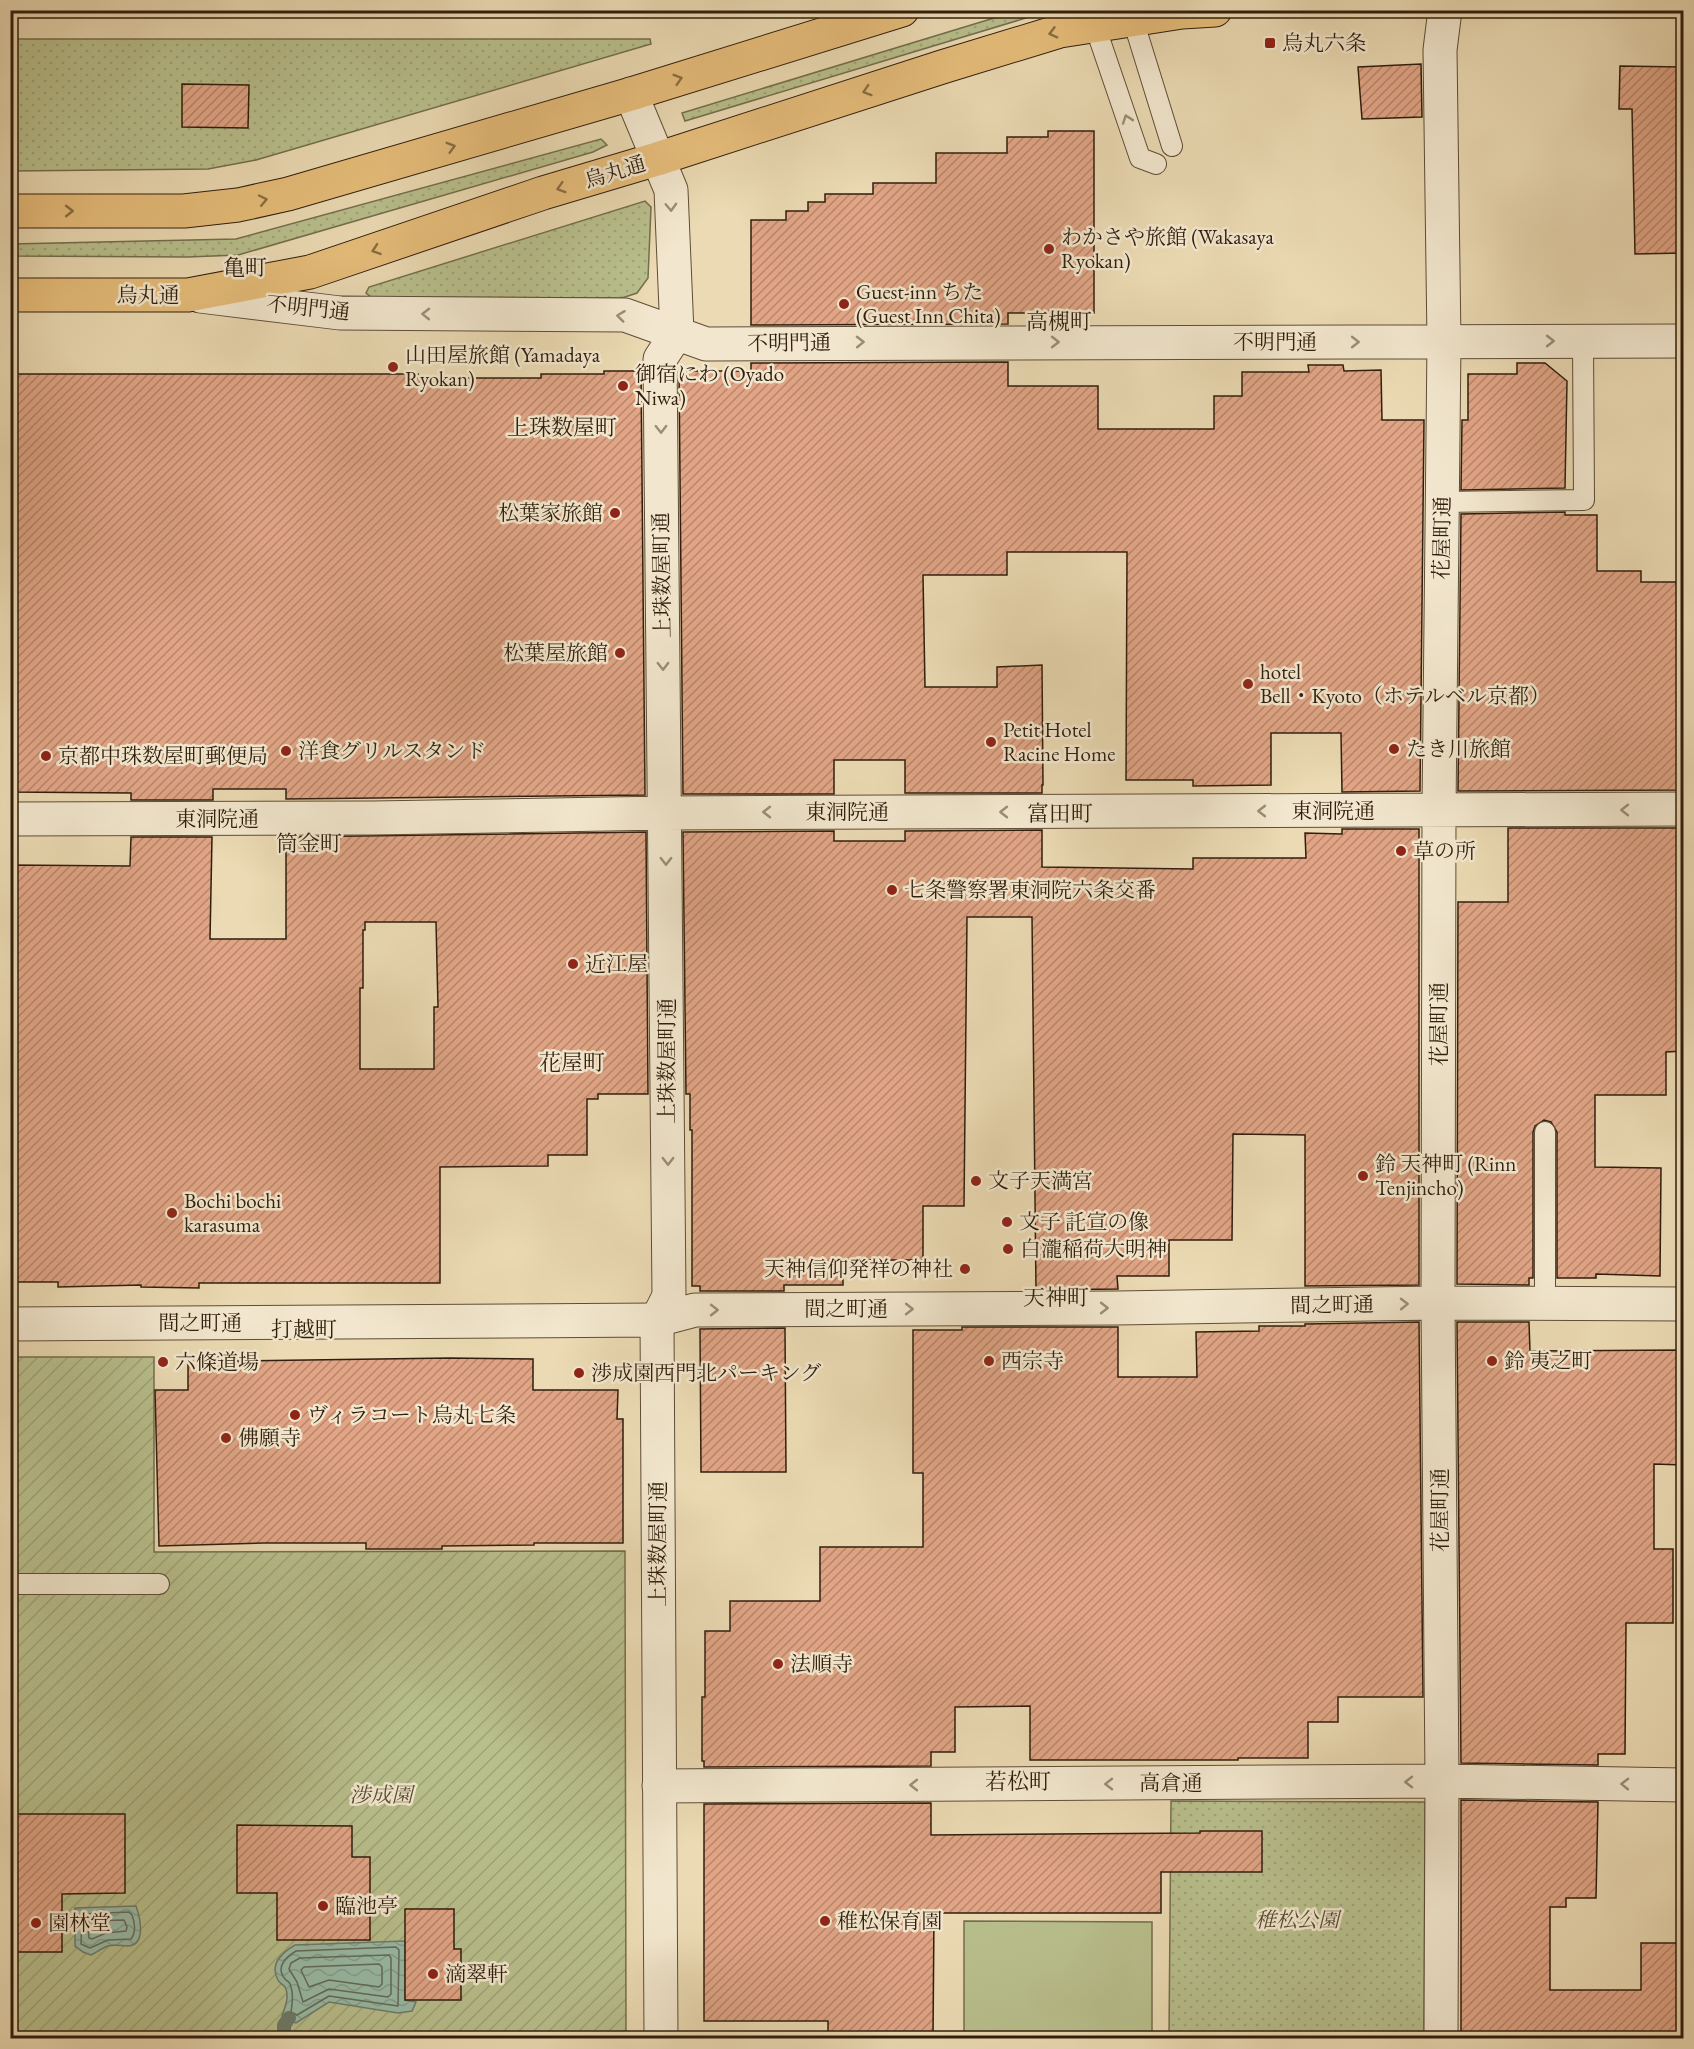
<svg xmlns="http://www.w3.org/2000/svg" width="1694" height="2049" font-family="'EB Garamond','Noto Serif JP',serif">
	<style>
		.grass { fill: url(#grass-dots); stroke: #746e4d; stroke-width: 1.5 }
		.garden { fill: url(#garden-furrows); stroke: #746e4d; stroke-width: 1.5 }
		.pitch { fill: #b8bf8c; stroke: #746e4d; stroke-width: 1.5 }
		.water { fill: url(#water-waves); stroke: #6f7c6a; stroke-width: 1.5 }
		.lines { fill: none; stroke-linecap: round; stroke-linejoin: round }
		.shore { stroke: #646c5a; stroke-width: 1.5 }
		.stream { stroke: #6f7c6a; stroke-width: 14 }
		.building { fill: url(#building-hatch); stroke: #301e0e; stroke-width: 1.5; fill-rule: evenodd }
		.service-casing { stroke: #5f4d37; stroke-width: 22 }
		.minor-casing { stroke: #5f4d37; stroke-width: 35 }
		.tertiary-casing { stroke: #5f4d37; stroke-width: 35 }
		.trunk-casing { stroke: #301e0e; stroke-width: 35 }
		.service { stroke: #f2e7ce; stroke-width: 20 }
		.minor { stroke: #f2e7ce; stroke-width: 33 }
		.tertiary { stroke: #f2e7ce; stroke-width: 33 }
		.trunk { stroke: #e6bd7a; stroke-width: 33 }
		.oneway { stroke: #8b6e44 }
		.oneway2 { stroke: #9b8d78 }
		.poi-dot { fill: #8f2418; stroke: #f2e7ce; stroke-width: 2 }
		.labels { text-anchor: middle; stroke-width: 5; stroke-linejoin: round; paint-order: stroke }
		.poi-label { font-size: 21px; fill: #301e0e; stroke: #f2e7ce; text-anchor: start }
		.street-label { font-size: 21px; fill: #301e0e; stroke: #f2e7ce }
		.park-label { font-size: 21px; font-style: italic; fill: #594e34; stroke: #f2e7ce }
		.neighbourhood-label { font-size: 22px; fill: #301e0e; stroke: #f2e7ce }
	</style>
	<defs>
		<pattern id="grass-dots" width="8" height="8" patternUnits="userSpaceOnUse" patternTransform="scale(1.5)"><rect width="8" height="8" fill="#b8bf8c"/><path d="M2 2h.1M6 6h.1" fill="none" stroke="#9ea478" stroke-width="1.8" stroke-linecap="round"/></pattern>
		<pattern id="garden-furrows" width="10" height="10" patternUnits="userSpaceOnUse" patternTransform="scale(1.5)"><rect width="10" height="10" fill="#b8bf8c"/><path d="M-1 1l2-2M0 10L10 0M9 11l2-2" fill="none" stroke="#9ea478"/></pattern>
		<pattern id="water-waves" width="16" height="10" patternUnits="userSpaceOnUse" patternTransform="scale(1.5)"><rect width="16" height="10" fill="#99bba7"/><path d="M0 5q4-4 8 0t8 0" fill="none" stroke="#84a08f"/></pattern>
		<pattern id="building-hatch" width="6" height="6" patternUnits="userSpaceOnUse" patternTransform="scale(1.5)"><rect width="6" height="6" fill="#e1a586"/><path d="M-1 1l2-2M0 6l6-6M5 7l2-2" fill="none" stroke="#b7866c"/></pattern>
	</defs>
	<rect width="100%" height="100%" fill="#ebdab3"/>
	<filter id="stains"><feTurbulence type="fractalNoise" baseFrequency=".00333" numOctaves="4"/><feColorMatrix values="0 0 0 0 .2 0 0 0 0 .09 0 0 0 0 .02 0 0 0 .5 -.17"/></filter>
	<radialGradient id="worn" r=".72"><stop offset=".6" stop-color="#630" stop-opacity="0"/><stop offset="1" stop-color="#630" stop-opacity=".3"/></radialGradient>
	<path class="grass" d="M1017 11H1049L685 121 682 113Z
		M10 39H650L651 44 256 160 208 169 11 171Z
		M601 139 607 145 593 152 238 255 188 257 11 256V244L236 239Z
		M645 201 651 207 648 278 637 293 622 298 371 297 366 293 369 287Z
		M1171 1801 1425 1802 1424 2038H1169Z"/>
	<path class="garden" d="M10 1357H154V1552L625 1551 626 2038H11Z"/>
	<path class="pitch" d="M964 1921 1152 1922V2038H964Z"/>
	<path class="water" d="M136 1906C140 1917 147 1946 127 1946 121 1946 115 1944 108 1946 102 1948 97 1952 91 1955L83 1952 75 1946V1908Z
		M405 1941V2000L416 2002 412 2011 398 2013 329 2002 296 2023 282 2016C285 2007 290 1996 285 1987 283 1984 279 1983 278 1980 269 1964 283 1952 295 1945Z"/>
	<g class="lines">
		<path class="shore" d="M129 1912 132 1915C135 1923 136 1932 131 1939L108 1940 90 1948 81 1944 82 1914Z
			M124 1920 127 1927 126 1931 106 1933 92 1939 89 1938 88 1924 90 1921Z
			M396 1947 399 1950 398 2006 329 1996 297 2015 291 2012C292 2004 294 1996 291 1987 289 1980 290 1984 285 1979 275 1967 286 1957 296 1951Z
			M389 1955 391 1958V1994L388 1997 329 1989 303 2002 297 1982 289 1969 291 1963 300 1958Z
			M379 1964 382 1967V1984L379 1987 329 1980 309 1987 301 1970 304 1967Z"/>
		<path class="stream" d="M284 2038V2025L289 2018"/>
	</g>
	<path class="building" d="M1421 64 1422 117 1362 119 1358 67Z
		M1620 66 1683 67V253L1635 254 1632 109H1619Z
		M182 84 249 85 248 128 182 127Z
		M1048 131H1094V313H1008V324L751 325V220H786V211H808V202H825V194H873V183H936V153H1007V137H1048Z
		M1008 362V386H1098V429H1214V396H1242V372H1309L1308 365H1343L1344 371 1381 370 1382 420H1424L1420 791 1342 792 1341 733H1271V785L1193 786V780H1126L1127 552H1007V575H923L925 687H997V667L1042 665 1043 785H1042V793H905V760H834V794H683L679 371H751V363Z
		M1517 363H1545L1567 381 1565 488 1461 490 1462 420H1468V374H1517Z
		M604 371H641L645 795 286 799V789H213V800H131V793L10 792V374H418V378H541V374H604Z
		M1565 512V515H1597V571H1641V582H1683V790L1458 791 1461 514Z
		M1508 828H1683V1051L1666 1052V1095H1595V1167L1661 1168 1660 1276 1596 1274V1278H1557V1132L1551 1122 1544 1120 1535 1126 1533 1132V1278H1529V1285L1457 1284 1458 902H1508Z
		M1342 829H1419V1285L1305 1286V1135L1233 1134 1232 1240H1169V1276H1117L1118 1289 1036 1290 1032 917H967L964 1206H923V1260H843V1285H784V1291H700V1286H692V1130H690V1094H686L683 832 834 831V841H905V831L1042 830V867L1193 869V858H1306L1305 833 1342 834Z
		M646 832 648 1094H598V1099H587V1155H548V1166L440 1167V1283H199V1288L141 1287V1285L58 1287V1282H10V865L130 866 131 837H212L210 939H286V837ZM365 922H436L438 1007H434V1069H360V988H363V930H365Z
		M1419 1322 1423 1697H1338V1722H1308V1758H1238V1760H1030V1706L955 1707V1752H931V1766L704 1767V1761H702V1697H705V1631H730V1601H820V1547H923V1473H913V1330H962V1327H1118V1377H1197L1196 1332 1259 1331V1326H1305V1324Z
		M1457 1322H1529L1530 1351 1683 1350V1465L1654 1464V1549H1673V1623H1626L1625 1754H1598V1765L1461 1763Z
		M785 1328 786 1472H701L700 1329Z
		M188 1356H237V1361L450 1358 533 1359V1390H618L617 1419H623V1543H534V1545L442 1546V1549H366V1543H264L159 1546 155 1390H188Z
		M1461 1800 1598 1802 1596 1898H1566V1907H1550V1990H1641V1943H1683V2038H1461Z
		M931 1803V1835L1200 1833V1831H1262V1872H1161V1913H934L933 2038H828V2021H704V1804Z
		M10 1814H125V1893L62 1894V1952H10Z
		M237 1825 352 1826V1857H370V1940H277V1893H237Z
		M405 1909H454V1949H461V2000H405Z"/>
	<g class="lines">
		<g class="service-casing">
			<path id="service" d="M1133 20 1172 146
				M1095 26 1140 158 1156 164
				M1442 502 1584 500 1583 341
				M1545 1132V1304
				M10 1584H159"/>
		</g>
		<g class="minor-casing">
			<path id="minor" d="M631 94 671 190 677 333 660 359 669 1296 657 1320
				M200 296 340 313 625 315 706 344 1684 341
				M10 819 373 818 665 813 1684 809
				M657 1320 695 1310 1117 1308 1438 1303 1684 1304
				M659 1786 1442 1781 1684 1785
				M1441 2038 1442 1781 1438 1303 1439 810 1444 342 1440 50 1445 10"/>
		</g>
		<g class="tertiary-casing">
			<path id="tertiary" d="M10 1324 657 1320 661 2038"/>
		</g>
		<g class="trunk-casing">
			<path id="trunk" d="M10 211H184L238 205 288 194 631 94 902 10
				M10 295H188L310 272 543 193 657 159 942 67 1060 31 1182 12 1215 10"/>
		</g>
		<use href="#service" class="service"/>
		<use href="#minor" class="minor"/>
		<use href="#tertiary" class="tertiary"/>
		<use href="#trunk" class="trunk"/>
	</g>
	<defs><path id="oneway-chevron" d="M-2-3.5L2.5 0L-2 3.5" fill="none" stroke-width="1.6" stroke-linecap="round" stroke-linejoin="round" transform="scale(1.5)"/></defs>
	<g class="oneway">
		<use href="#oneway-chevron" transform="translate(1053 33) rotate(165)"/>
		<use href="#oneway-chevron" transform="translate(678 79) rotate(-17)"/>
		<use href="#oneway-chevron" transform="translate(867 91) rotate(162)"/>
		<use href="#oneway-chevron" transform="translate(451 147) rotate(-16)"/>
		<use href="#oneway-chevron" transform="translate(561 188) rotate(163)"/>
		<use href="#oneway-chevron" transform="translate(263 200) rotate(-12)"/>
		<use href="#oneway-chevron" transform="translate(69 211)"/>
		<use href="#oneway-chevron" transform="translate(376 250) rotate(161)"/>
	</g>
	<g class="oneway2">
		<use href="#oneway-chevron" transform="translate(1127 119) rotate(-109)"/>
		<use href="#oneway-chevron" transform="translate(671 207) rotate(88)"/>
		<use href="#oneway-chevron" transform="translate(426 314) rotate(-179)"/>
		<use href="#oneway-chevron" transform="translate(621 316) rotate(-173)"/>
		<use href="#oneway-chevron" transform="translate(1550 341)"/>
		<use href="#oneway-chevron" transform="translate(860 342) rotate(-1)"/>
		<use href="#oneway-chevron" transform="translate(1055 342)"/>
		<use href="#oneway-chevron" transform="translate(1355 342)"/>
		<use href="#oneway-chevron" transform="translate(661 429) rotate(89)"/>
		<use href="#oneway-chevron" transform="translate(663 666) rotate(89)"/>
		<use href="#oneway-chevron" transform="translate(1625 810) rotate(180)"/>
		<use href="#oneway-chevron" transform="translate(1262 811) rotate(180)"/>
		<use href="#oneway-chevron" transform="translate(767 812) rotate(180)"/>
		<use href="#oneway-chevron" transform="translate(1004 812) rotate(180)"/>
		<use href="#oneway-chevron" transform="translate(666 861) rotate(90)"/>
		<use href="#oneway-chevron" transform="translate(668 1161) rotate(90)"/>
		<use href="#oneway-chevron" transform="translate(1404 1304) rotate(-1)"/>
		<use href="#oneway-chevron" transform="translate(1104 1308)"/>
		<use href="#oneway-chevron" transform="translate(909 1309)"/>
		<use href="#oneway-chevron" transform="translate(714 1310)"/>
		<use href="#oneway-chevron" transform="translate(1409 1782) rotate(180)"/>
		<use href="#oneway-chevron" transform="translate(1109 1784) rotate(180)"/>
		<use href="#oneway-chevron" transform="translate(1625 1784) rotate(-179)"/>
		<use href="#oneway-chevron" transform="translate(914 1785) rotate(180)"/>
	</g>
	<g class="poi-dot">
		<rect x="1264" y="37" width="12" height="12" rx="3"/>
		<circle cx="1049" cy="249" r="6"/>
		<circle cx="844" cy="304" r="6"/>
		<circle cx="393" cy="367" r="6"/>
		<circle cx="623" cy="386" r="6"/>
		<circle cx="615" cy="513" r="6"/>
		<circle cx="620" cy="653" r="6"/>
		<circle cx="1248" cy="684" r="6"/>
		<circle cx="991" cy="742" r="6"/>
		<circle cx="1394" cy="749" r="6"/>
		<circle cx="286" cy="751" r="6"/>
		<circle cx="46" cy="756" r="6"/>
		<circle cx="1401" cy="851" r="6"/>
		<circle cx="892" cy="890" r="6"/>
		<circle cx="573" cy="964" r="6"/>
		<circle cx="1363" cy="1176" r="6"/>
		<circle cx="976" cy="1181" r="6"/>
		<circle cx="172" cy="1213" r="6"/>
		<circle cx="1007" cy="1222" r="6"/>
		<circle cx="1008" cy="1249" r="6"/>
		<circle cx="965" cy="1269" r="6"/>
		<circle cx="989" cy="1361" r="6"/>
		<circle cx="1492" cy="1361" r="6"/>
		<circle cx="163" cy="1362" r="6"/>
		<circle cx="579" cy="1373" r="6"/>
		<circle cx="295" cy="1415" r="6"/>
		<circle cx="226" cy="1438" r="6"/>
		<circle cx="778" cy="1664" r="6"/>
		<circle cx="323" cy="1906" r="6"/>
		<circle cx="825" cy="1921" r="6"/>
		<circle cx="36" cy="1923" r="6"/>
		<circle cx="433" cy="1974" r="6"/>
	</g>
	<g class="labels">
		<g class="poi-label">
			<text x="1282" y="50">烏丸六条</text>
			<text x="1061" y="244">わかさや旅館 (Wakasaya<tspan x="1061" dy="24">Ryokan)</tspan></text>
			<text x="856" y="299">Guest-inn ちた<tspan x="856" dy="24">(Guest Inn Chita)</tspan></text>
			<text x="405" y="362">山田屋旅館 (Yamadaya<tspan x="405" dy="24">Ryokan)</tspan></text>
			<text x="635" y="381">御宿にわ (Oyado<tspan x="635" dy="24">Niwa)</tspan></text>
			<text x="603" y="520" text-anchor="end">松葉家旅館</text>
			<text x="608" y="660" text-anchor="end">松葉屋旅館</text>
			<text x="1260" y="679">hotel<tspan x="1260" dy="24">Bell・Kyoto（ホテルベル京都）</tspan></text>
			<text x="1003" y="737">Petit Hotel<tspan x="1003" dy="24">Racine Home</tspan></text>
			<text x="1406" y="756">たき川旅館</text>
			<text x="298" y="758">洋食グリルスタンド</text>
			<text x="58" y="763">京都中珠数屋町郵便局</text>
			<text x="1413" y="858">草の所</text>
			<text x="904" y="897">七条警察署東洞院六条交番</text>
			<text x="585" y="971">近江屋</text>
			<text x="1375" y="1171">鈴 天神町 (Rinn<tspan x="1375" dy="24">Tenjincho)</tspan></text>
			<text x="988" y="1188">文子天満宮</text>
			<text x="184" y="1208">Bochi bochi<tspan x="184" dy="24">karasuma</tspan></text>
			<text x="1019" y="1229">文子 託宣の像</text>
			<text x="1020" y="1256">白瀧稲荷大明神</text>
			<text x="953" y="1276" text-anchor="end">天神信仰発祥の神社</text>
			<text x="1001" y="1368">西宗寺</text>
			<text x="1504" y="1368">鈴 夷之町</text>
			<text x="175" y="1369">六條道場</text>
			<text x="591" y="1380">渉成園西門北パーキング</text>
			<text x="307" y="1422">ヴィラコート烏丸七条</text>
			<text x="238" y="1445">佛願寺</text>
			<text x="790" y="1671">法順寺</text>
			<text x="335" y="1913">臨池亭</text>
			<text x="837" y="1928">稚松保育園</text>
			<text x="48" y="1930">園林堂</text>
			<text x="445" y="1981">滴翠軒</text>
		</g>
		<g class="street-label">
			<text transform="translate(615 172) rotate(-17)" y="7">烏丸通</text>
			<text x="148" y="302">烏丸通</text>
			<text transform="translate(308 308) rotate(6)" y="7">不明門通</text>
			<text x="1275" y="349">不明門通</text>
			<text transform="translate(789 343) rotate(-1)" y="7">不明門通</text>
			<text transform="translate(1442 538) rotate(-89)" y="7">花屋町通</text>
			<text transform="translate(662 575) rotate(-91)" y="7">上珠数屋町通</text>
			<text x="1333" y="818">東洞院通</text>
			<text x="847" y="819">東洞院通</text>
			<text x="217" y="826">東洞院通</text>
			<text transform="translate(1439 1024) rotate(-90)" y="7">花屋町通</text>
			<text transform="translate(667 1061) rotate(-90)" y="7">上珠数屋町通</text>
			<text transform="translate(1332 1305) rotate(-1)" y="7">間之町通</text>
			<text x="846" y="1316">間之町通</text>
			<text x="200" y="1330">間之町通</text>
			<text transform="translate(1440 1510) rotate(-90)" y="7">花屋町通</text>
			<text transform="translate(658 1544) rotate(-90)" y="7">上珠数屋町通</text>
			<text x="1171" y="1790">高倉通</text>
		</g>
		<g class="park-label">
			<text x="381" y="1802">渉成園</text>
			<text x="1297" y="1927">稚松公園</text>
		</g>
		<g class="neighbourhood-label">
			<text x="245" y="275">亀町</text>
			<text x="1059" y="329">高槻町</text>
			<text x="562" y="435">上珠数屋町</text>
			<text x="1060" y="821">富田町</text>
			<text x="309" y="851">筒金町</text>
			<text x="572" y="1070">花屋町</text>
			<text x="1056" y="1305">天神町</text>
			<text x="304" y="1337">打越町</text>
			<text x="1018" y="1789">若松町</text>
		</g>
	</g>
	<rect width="1694" height="2049" fill="none" stroke="#ebdab3" stroke-width="36"/>
	<rect x="12" y="12" width="1670" height="2025" fill="none" stroke="#301e0e" stroke-width="3"/>
	<rect x="18" y="18" width="1658" height="2013" fill="none" stroke="#301e0e" stroke-width="1.5"/>
	<rect width="100%" height="100%" filter="url(#stains)"/>
	<rect width="100%" height="100%" fill="url(#worn)"/>
</svg>
